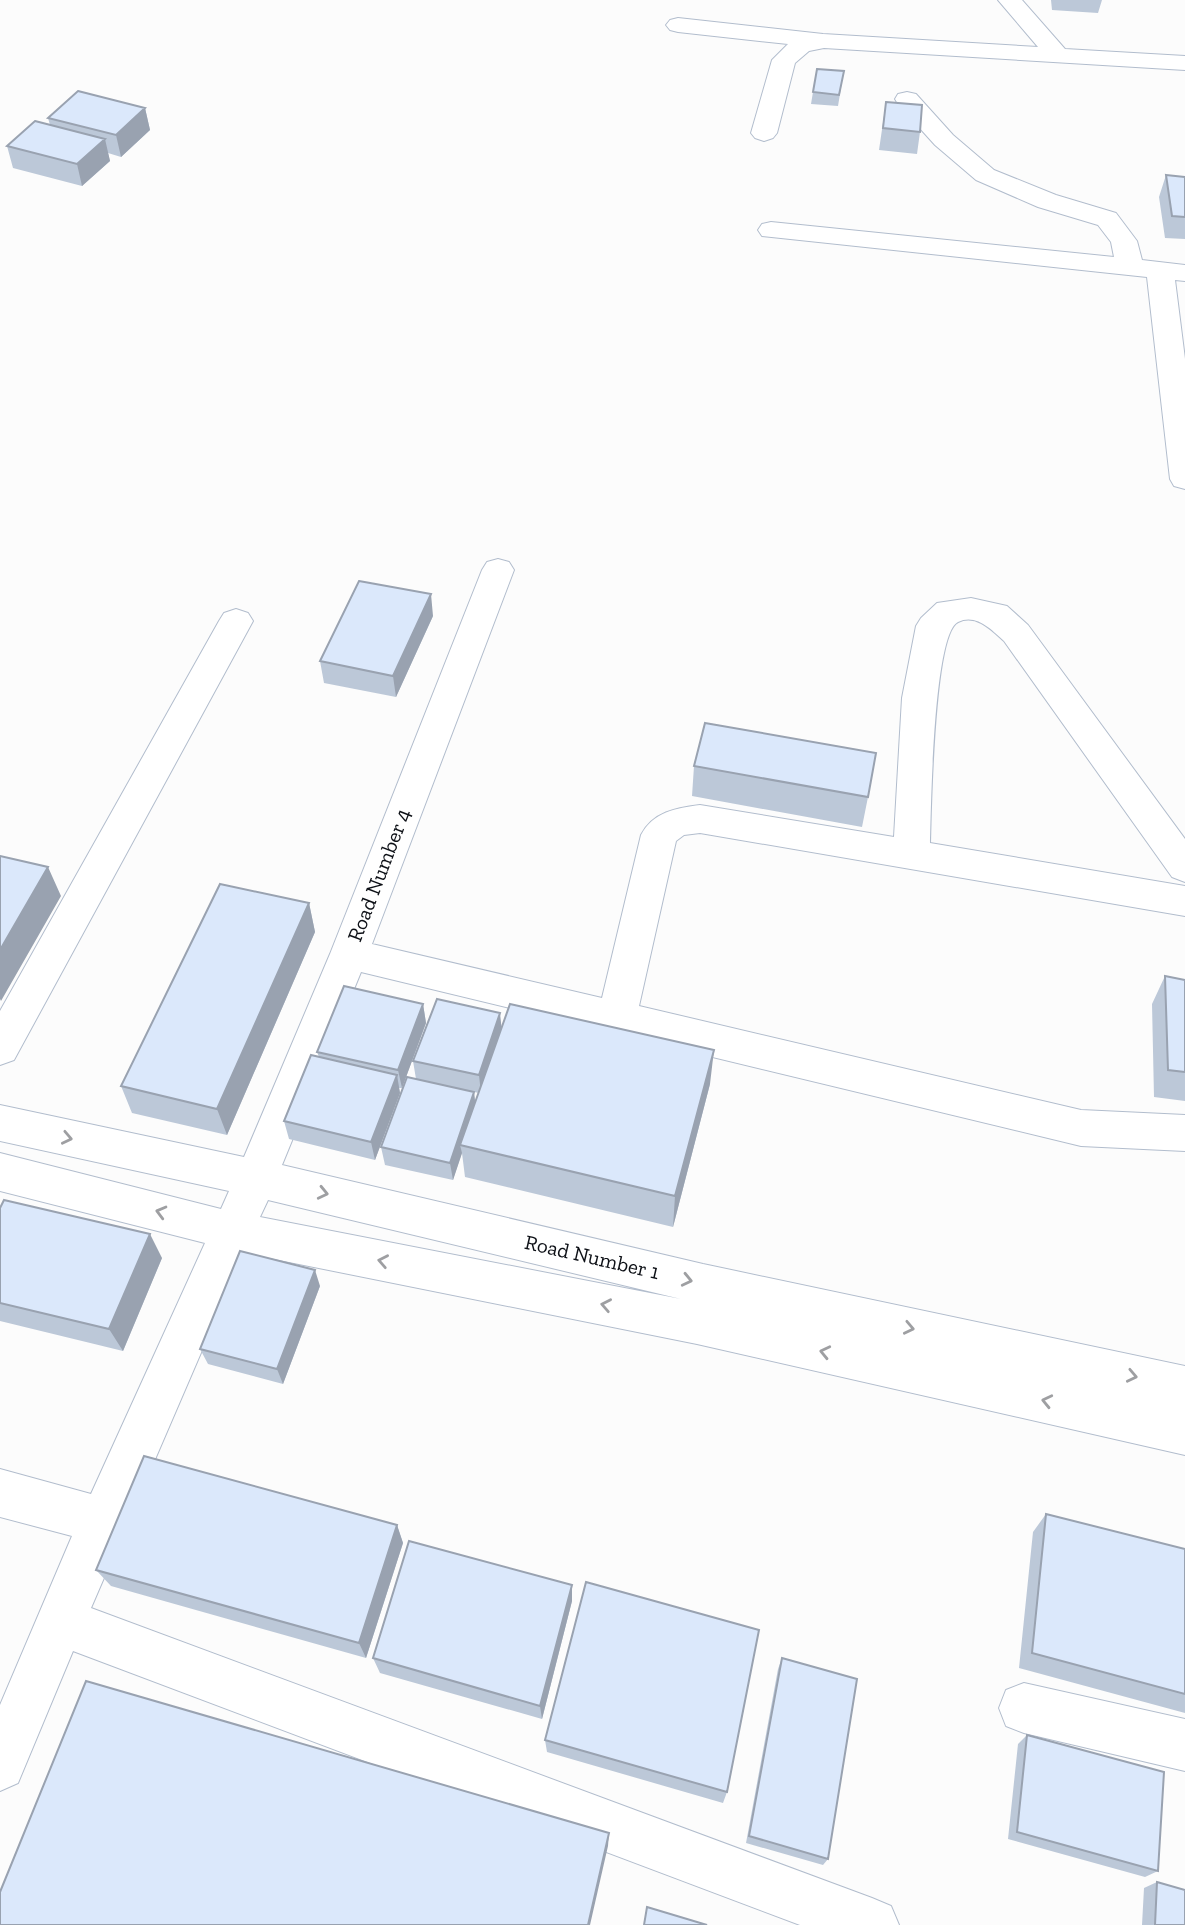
<svg xmlns="http://www.w3.org/2000/svg" width="1185" height="1925" font-family="'Zilla Slab',serif">
	<style>
		.lines { fill: none; stroke-linecap: round; stroke-linejoin: round }
		.minor-casing { stroke: #b2bdcd; stroke-width: 2 }
		.minor { fill: #fff; fill-rule: evenodd }
		.wall { fill: #bcc8d8; fill-rule: evenodd }
		.shaded-wall { fill: #99a2b0 }
		.building { fill: #dbe8fb; stroke: #99a2b0; stroke-width: 2 }
		.oneway { stroke: #9e9fa2 }
		.labels { text-anchor: middle; stroke-width: 6; stroke-linejoin: round; paint-order: stroke }
		.street-label { font-size: 21px; fill: #0d1016; stroke: #fff }
	</style>
	<rect width="100%" height="100%" fill="#fcfcfc"/>
	<g class="lines">
		<g class="minor-casing">
			<path id="minor" d="M998 0H1022L1065 49 1185 56V70L824 48 809 51 795 63 777 133 773 138 764 141 755 138 751 133 772 60 788 44 678 32 670 30 666 25 670 20 678 18 823 34 1038 47Z
				M907 92 916 94 953 135 994 170 1056 195 1116 213 1137 241 1142 260 1185 265V281L1175 280 1185 359V489L1174 486 1170 479 1147 277 762 236 758 230 762 224 771 222 1114 257 1111 242 1098 225 1038 207 976 180 935 145 898 104 895 99 898 94Z
				M498 559 509 562 514 570 372 944 602 998 641 835C653 812 676 808 700 805L894 837 902 698 916 626 921 618 937 603 971 598 1007 606 1028 625 1185 839V882L1172 877 1004 641C992 630 976 613 958 622 933 634 931 811 930 843L1185 886V916L700 833 684 835 676 841 639 1006 1081 1110 1185 1115V1151L1081 1146 361 972 282 1165 703 1264 1185 1366V1455L697 1344 244 1253 91 1608 872 1898 891 1906 899 1925H800L73 1651 18 1783 0 1791V1705L72 1536 0 1517V1469L91 1494 205 1243 0 1191V1153L221 1209 229 1191 0 1141V1105L244 1157 330 954 482 570 487 562ZM268 1200 681 1299 260 1217Z
				M236 609 248 613 253 621 14 1060 0 1065V1011L219 621 224 613Z
				M1024 1683 1185 1719V1771L1024 1733 1006 1726 999 1708 1006 1690Z"/>
		</g>
		<use href="#minor" class="minor"/>
	</g>
	<path class="wall" d="M1051 0H1102L1098 13 1052 10Z
		M842 82 838 106 811 104 813 92Z
		M886 102 920 132 917 154 879 150Z
		M145 108 150 130 121 157 108 153 110 161 82 186 13 168 7 146 50 125 48 118Z
		M1166 175 1185 177V239L1165 238 1159 197Z
		M433 616 396 697 324 683 320 661Z
		M694 766 868 797 862 827 692 796Z
		M309 903 315 932 227 1135 132 1113 121 1086Z
		M1165 976 1185 980V1101L1154 1097 1152 1004Z
		M423 1004 426 1023 402 1088H399L400 1093 375 1160 289 1139 284 1121 319 1057 317 1052Z
		M502 1028 710 1084 673 1227 465 1177 462 1153 453 1180 385 1165 381 1147 416 1079 413 1061ZM474 1092 479 1093 475 1103Z
		M0 1208 162 1258 123 1351 0 1321Z
		M320 1286 283 1384 208 1364 200 1349Z
		M1046 1514 1185 1549V1713L1019 1668 1033 1532Z
		M397 1525 403 1543 366 1658 111 1586 96 1570Z
		M572 1585V1601L542 1719 380 1673 373 1658Z
		M782 1658 828 1859 823 1865 746 1843 778 1669Z
		M1027 1735 1158 1871 1145 1877 1008 1839 1018 1744Z
		M545 1740 727 1792 723 1803 547 1752Z
		M1157 1882 1185 1925H1142L1144 1888Z"/>
	<path class="shaded-wall" d="M145 108 150 130 121 157 116 135Z
		M105 139 110 161 82 186 77 164Z
		M431 594 433 616 396 697 393 676Z
		M48 867 61 896 1 1001 0 999V950Z
		M309 903 315 932 227 1135 217 1109Z
		M423 1004 426 1023 402 1088 398 1070Z
		M500 1013 502 1032 481 1094 479 1075Z
		M714 1050 710 1084 673 1227 675 1196Z
		M397 1075 400 1093 375 1160 371 1142Z
		M474 1092 476 1110 460 1145 462 1153 453 1180 450 1163Z
		M150 1234 162 1258 123 1351 109 1329Z
		M315 1270 320 1286 283 1384 277 1369Z
		M397 1525 403 1543 366 1658 359 1643Z
		M572 1585V1601L542 1719 540 1706Z
		M609 1833 608 1846 590 1925H588Z"/>
	<path class="building" d="M817 69 844 71 839 95 813 92Z
		M78 91 145 108 116 135 48 118Z
		M886 102 922 105 920 132 883 128Z
		M35 121 105 139 77 164 7 146Z
		M1166 175 1185 177V217L1172 216Z
		M359 581 431 594 393 676 320 661Z
		M705 723 876 753 868 797 694 766Z
		M0 856 48 867 0 950Z
		M220 884 309 903 217 1109 121 1086Z
		M1165 976 1185 980V1072L1168 1070Z
		M344 986 423 1004 398 1070 317 1052Z
		M437 999 500 1013 479 1075 413 1061Z
		M510 1004 714 1050 675 1196 460 1145Z
		M311 1055 397 1075 371 1142 284 1121Z
		M407 1077 474 1092 450 1163 381 1147Z
		M4 1200 150 1234 109 1329 0 1303V1208Z
		M240 1251 315 1270 277 1369 200 1349Z
		M144 1456 397 1525 359 1643 96 1570Z
		M1046 1514 1185 1549V1694L1032 1653Z
		M409 1541 572 1585 540 1706 373 1658Z
		M586 1582 759 1630 727 1792 545 1740Z
		M782 1658 857 1679 828 1859 749 1836Z
		M86 1681 609 1833 588 1925H0V1892Z
		M1027 1735 1164 1772 1158 1871 1017 1832Z
		M1157 1882 1185 1890V1925H1155Z
		M647 1907 707 1925H644Z"/>
	<defs><path id="oneway-chevron" d="M-2-3.5L2.5 0L-2 3.5" fill="none" stroke-width="1.6" stroke-linecap="round" stroke-linejoin="round" transform="scale(1.75)"/></defs>
	<g class="oneway">
		<use href="#oneway-chevron" transform="translate(67 1138) rotate(12)"/>
		<use href="#oneway-chevron" transform="translate(323 1193) rotate(13)"/>
		<use href="#oneway-chevron" transform="translate(161 1212) rotate(-165)"/>
		<use href="#oneway-chevron" transform="translate(383 1261) rotate(-169)"/>
		<use href="#oneway-chevron" transform="translate(687 1280) rotate(13)"/>
		<use href="#oneway-chevron" transform="translate(606 1305) rotate(-169)"/>
		<use href="#oneway-chevron" transform="translate(909 1328) rotate(12)"/>
		<use href="#oneway-chevron" transform="translate(825 1352) rotate(-167)"/>
		<use href="#oneway-chevron" transform="translate(1132 1376) rotate(12)"/>
		<use href="#oneway-chevron" transform="translate(1047 1401) rotate(-167)"/>
	</g>
	<g class="labels">
		<g class="street-label">
			<text transform="translate(379 875) rotate(-69)" y="7">Road Number 4</text>
			<text transform="translate(592 1257) rotate(13)" y="7">Road Number 1</text>
		</g>
	</g>
</svg>
